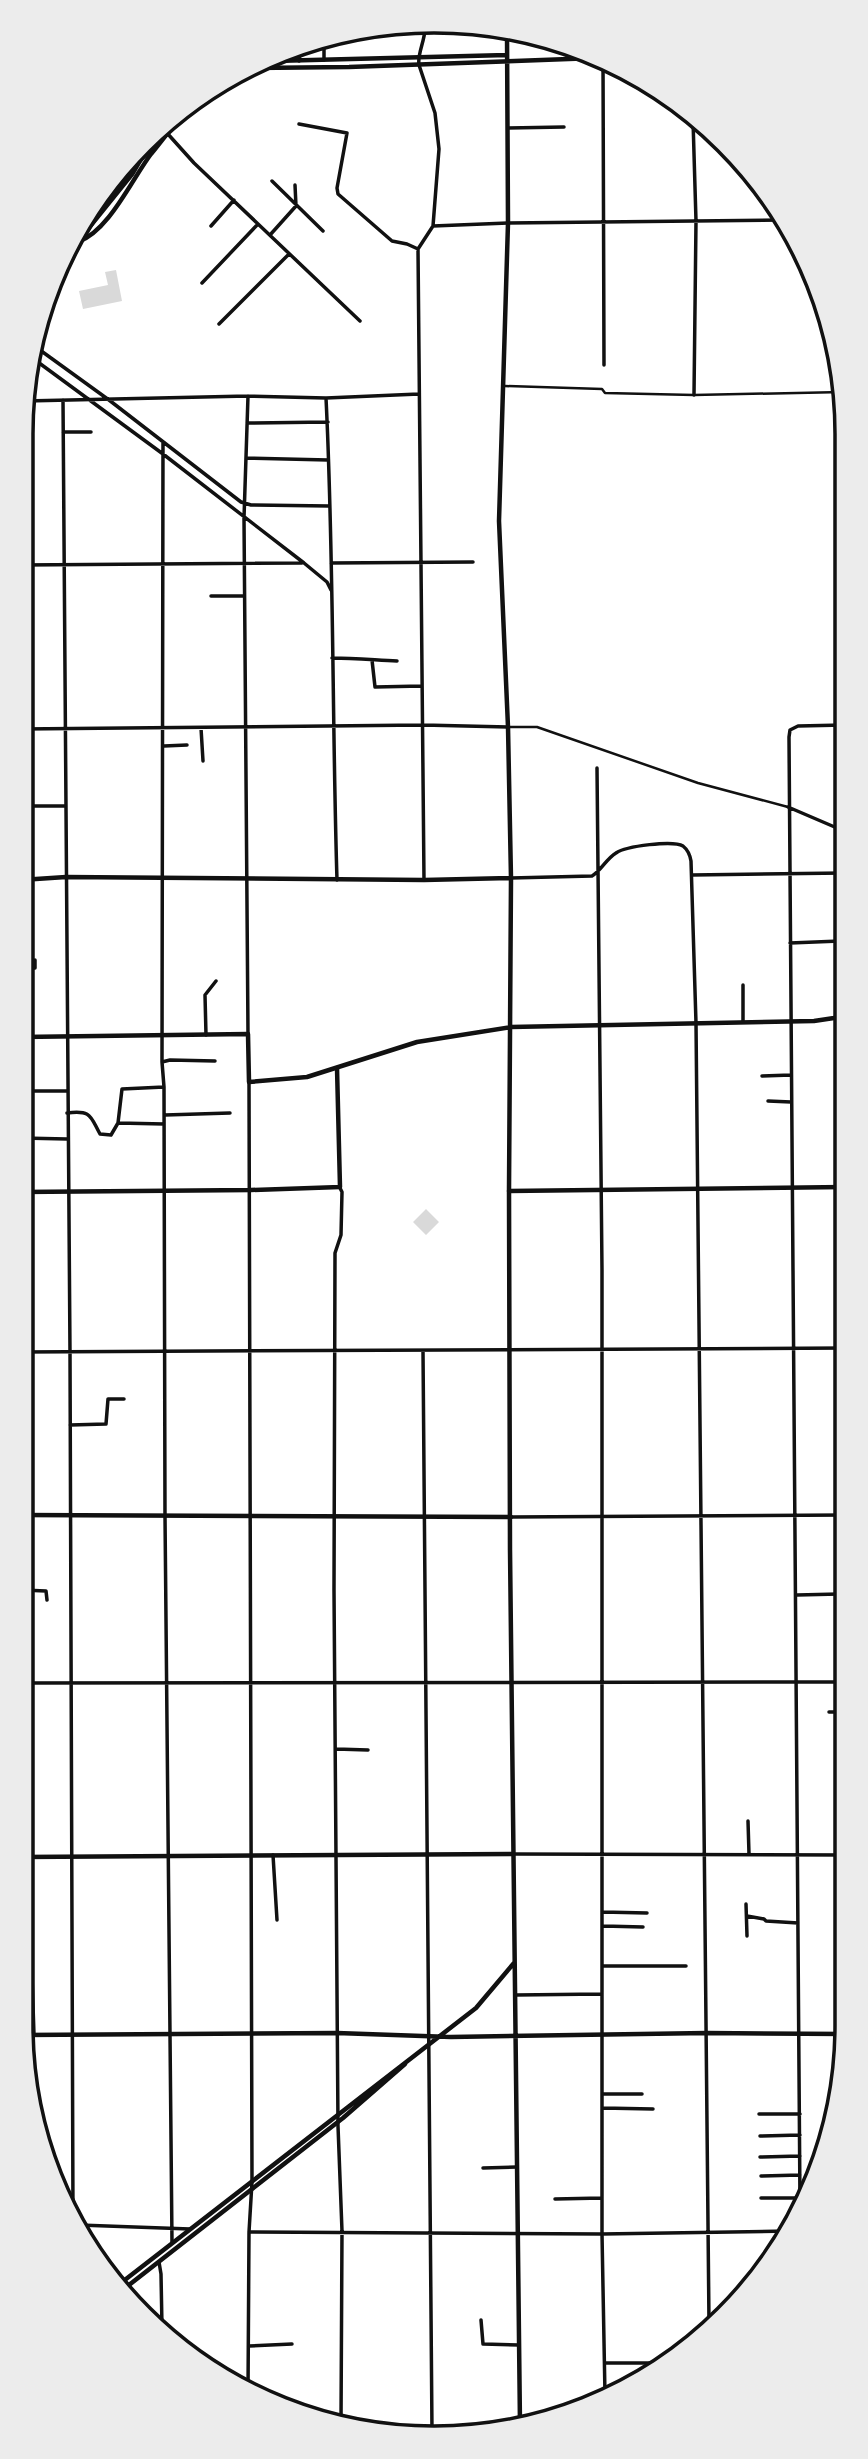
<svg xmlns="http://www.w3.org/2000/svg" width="868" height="2459" font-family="'Archivo Narrow',sans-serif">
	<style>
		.water { fill: #d9d9d9 }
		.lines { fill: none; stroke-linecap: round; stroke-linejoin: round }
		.service { stroke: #111; stroke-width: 2 }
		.pedestrian { stroke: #111; stroke-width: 2.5 }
		.minor { stroke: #111; stroke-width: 3.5 }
		.tertiary { stroke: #111; stroke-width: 4.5 }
		.secondary { stroke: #111; stroke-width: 4.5 }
		.primary { stroke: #111; stroke-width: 5 }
		.rim { fill: none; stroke: #111; stroke-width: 3.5 }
	</style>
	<rect width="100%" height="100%" fill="#fff"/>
	<path class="water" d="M116 270 122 301 83 309 79 291 108 285 105 272Z
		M426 1209 439 1222 426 1235 413 1222Z"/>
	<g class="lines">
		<path class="service" d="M843 1000V1012"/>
		<path class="pedestrian" d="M505 386 602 389 605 393 694 395 843 392
			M508 727H537L698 783 788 807"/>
		<path class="minor" d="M324 60V44
			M299 61 300 52
			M603 61 604 365
			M693 120 696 221 694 395
			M299 124 347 133 337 188 338 194 392 241 407 244 418 249
			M508 128 564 127
			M167 133 194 163 360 321
			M272 181 323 231
			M211 226 234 200
			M433 226 508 223 783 220
			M270 235 296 206 295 185
			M202 283 258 224
			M219 324 289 254
			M33 345 109 400 241 502 251 505 329 506
			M31 357 163 454 304 563 327 582 331 590
			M248 396 244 518 248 1034
			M326 398C334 559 332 719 337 880
			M63 400 70 1352 73 2216
			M25 401 248 396 326 398 419 394
			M247 423 328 422
			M63 432H91
			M163 442 162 1062 164 1087 165 1516 172 2242
			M246 458 328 460
			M331 563 473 562
			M21 565 302 563
			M211 596H244
			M332 658C354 658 375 660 397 661
			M372 660 375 687 422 686
			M21 695 30 693
			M201 728 203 761
			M21 729 423 725 508 727
			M164 746 187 745
			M597 768 602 1270V2234L605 2395
			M28 806H65
			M788 807 844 831
			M692 875 844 873
			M511 878 592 876C601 871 606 859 616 853 626 846 673 840 683 846 688 850 690 855 691 861L696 1023 709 2323
			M424 880 418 249 433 226 439 149 435 113 419 65C417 54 425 41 425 28
			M790 943 840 941
			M21 969 35 968V960
			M743 985V1022
			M206 1035 205 995 216 981
			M162 1062 170 1060 215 1061
			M762 1076 791 1075
			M21 1091H67
			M768 1101 791 1102
			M67 1113C92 1110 90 1116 100 1134L111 1135 118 1123 122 1089 164 1087
			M165 1115 230 1113
			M118 1123 164 1124
			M21 1138 67 1139
			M340 1188 342 1192 341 1235 335 1253 334 1590 338 2126 342 2231 341 2423
			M423 1351 432 2431
			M21 1352 846 1348
			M70 1425 106 1424 108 1399H124
			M511 1517 846 1515
			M21 1564 22 1590 46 1591 47 1600
			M797 1595 839 1594
			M21 1683 846 1682
			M829 1712H846
			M336 1749 368 1750
			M748 1821 749 1854
			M513 1854 847 1855
			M273 1855 277 1920
			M746 1904 747 1936
			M602 1912 647 1913
			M747 1916 764 1919 766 1921 798 1923
			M603 1926 643 1927
			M602 1966H686
			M32 1975 34 2035
			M516 1995 602 1994
			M602 2094H642
			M602 2108 653 2109
			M759 2114H800
			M760 2136 800 2135
			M760 2157 800 2156
			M483 2168 517 2167
			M761 2176 800 2175
			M761 2198H800
			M555 2199 602 2198
			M800 2204 789 737 790 730 798 726 844 725
			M79 2225 190 2229
			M249 2232 602 2234 788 2231
			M159 2262 161 2274 162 2327
			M481 2320 483 2344 519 2345
			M249 2346 292 2344
			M605 2363H658
			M248 2393 249 2232 252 2182 249 1082"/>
		<path class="tertiary" d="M509 1191 510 1550 520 2425
			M21 1192 251 1190 340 1187 337 1068
			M21 1515 511 1517
			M21 1857 513 1854
			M23 2035 337 2033 451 2037 707 2033 846 2034
			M117 2286 476 2008 514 1963
			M120 2292 343 2118 405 2064"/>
		<path class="secondary" d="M507 33 508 223 499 521 508 727 511 878 509 1191 845 1187
			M273 61 507 55
			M254 68 349 67 596 58
			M78 242C109 231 132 179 151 154 160 143 169 131 178 120
			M21 880 66 877 424 880 511 878
			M21 1037 248 1034 249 1082 307 1077 417 1042 511 1027 814 1021 834 1018 845 1013"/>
		<path class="primary" d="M92 212 130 166 135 158
			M78 241 132 174 149 145"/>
	</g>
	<path d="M0 0H868V2459H0ZM434 33H434A401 401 0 0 1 835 434V2025A401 401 0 0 1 434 2426H434A401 401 0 0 1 33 2025V434A401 401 0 0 1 434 33Z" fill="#ececec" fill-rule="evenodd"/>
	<path class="rim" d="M434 33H434A401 401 0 0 1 835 434V2025A401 401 0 0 1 434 2426H434A401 401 0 0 1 33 2025V434A401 401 0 0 1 434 33Z"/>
</svg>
